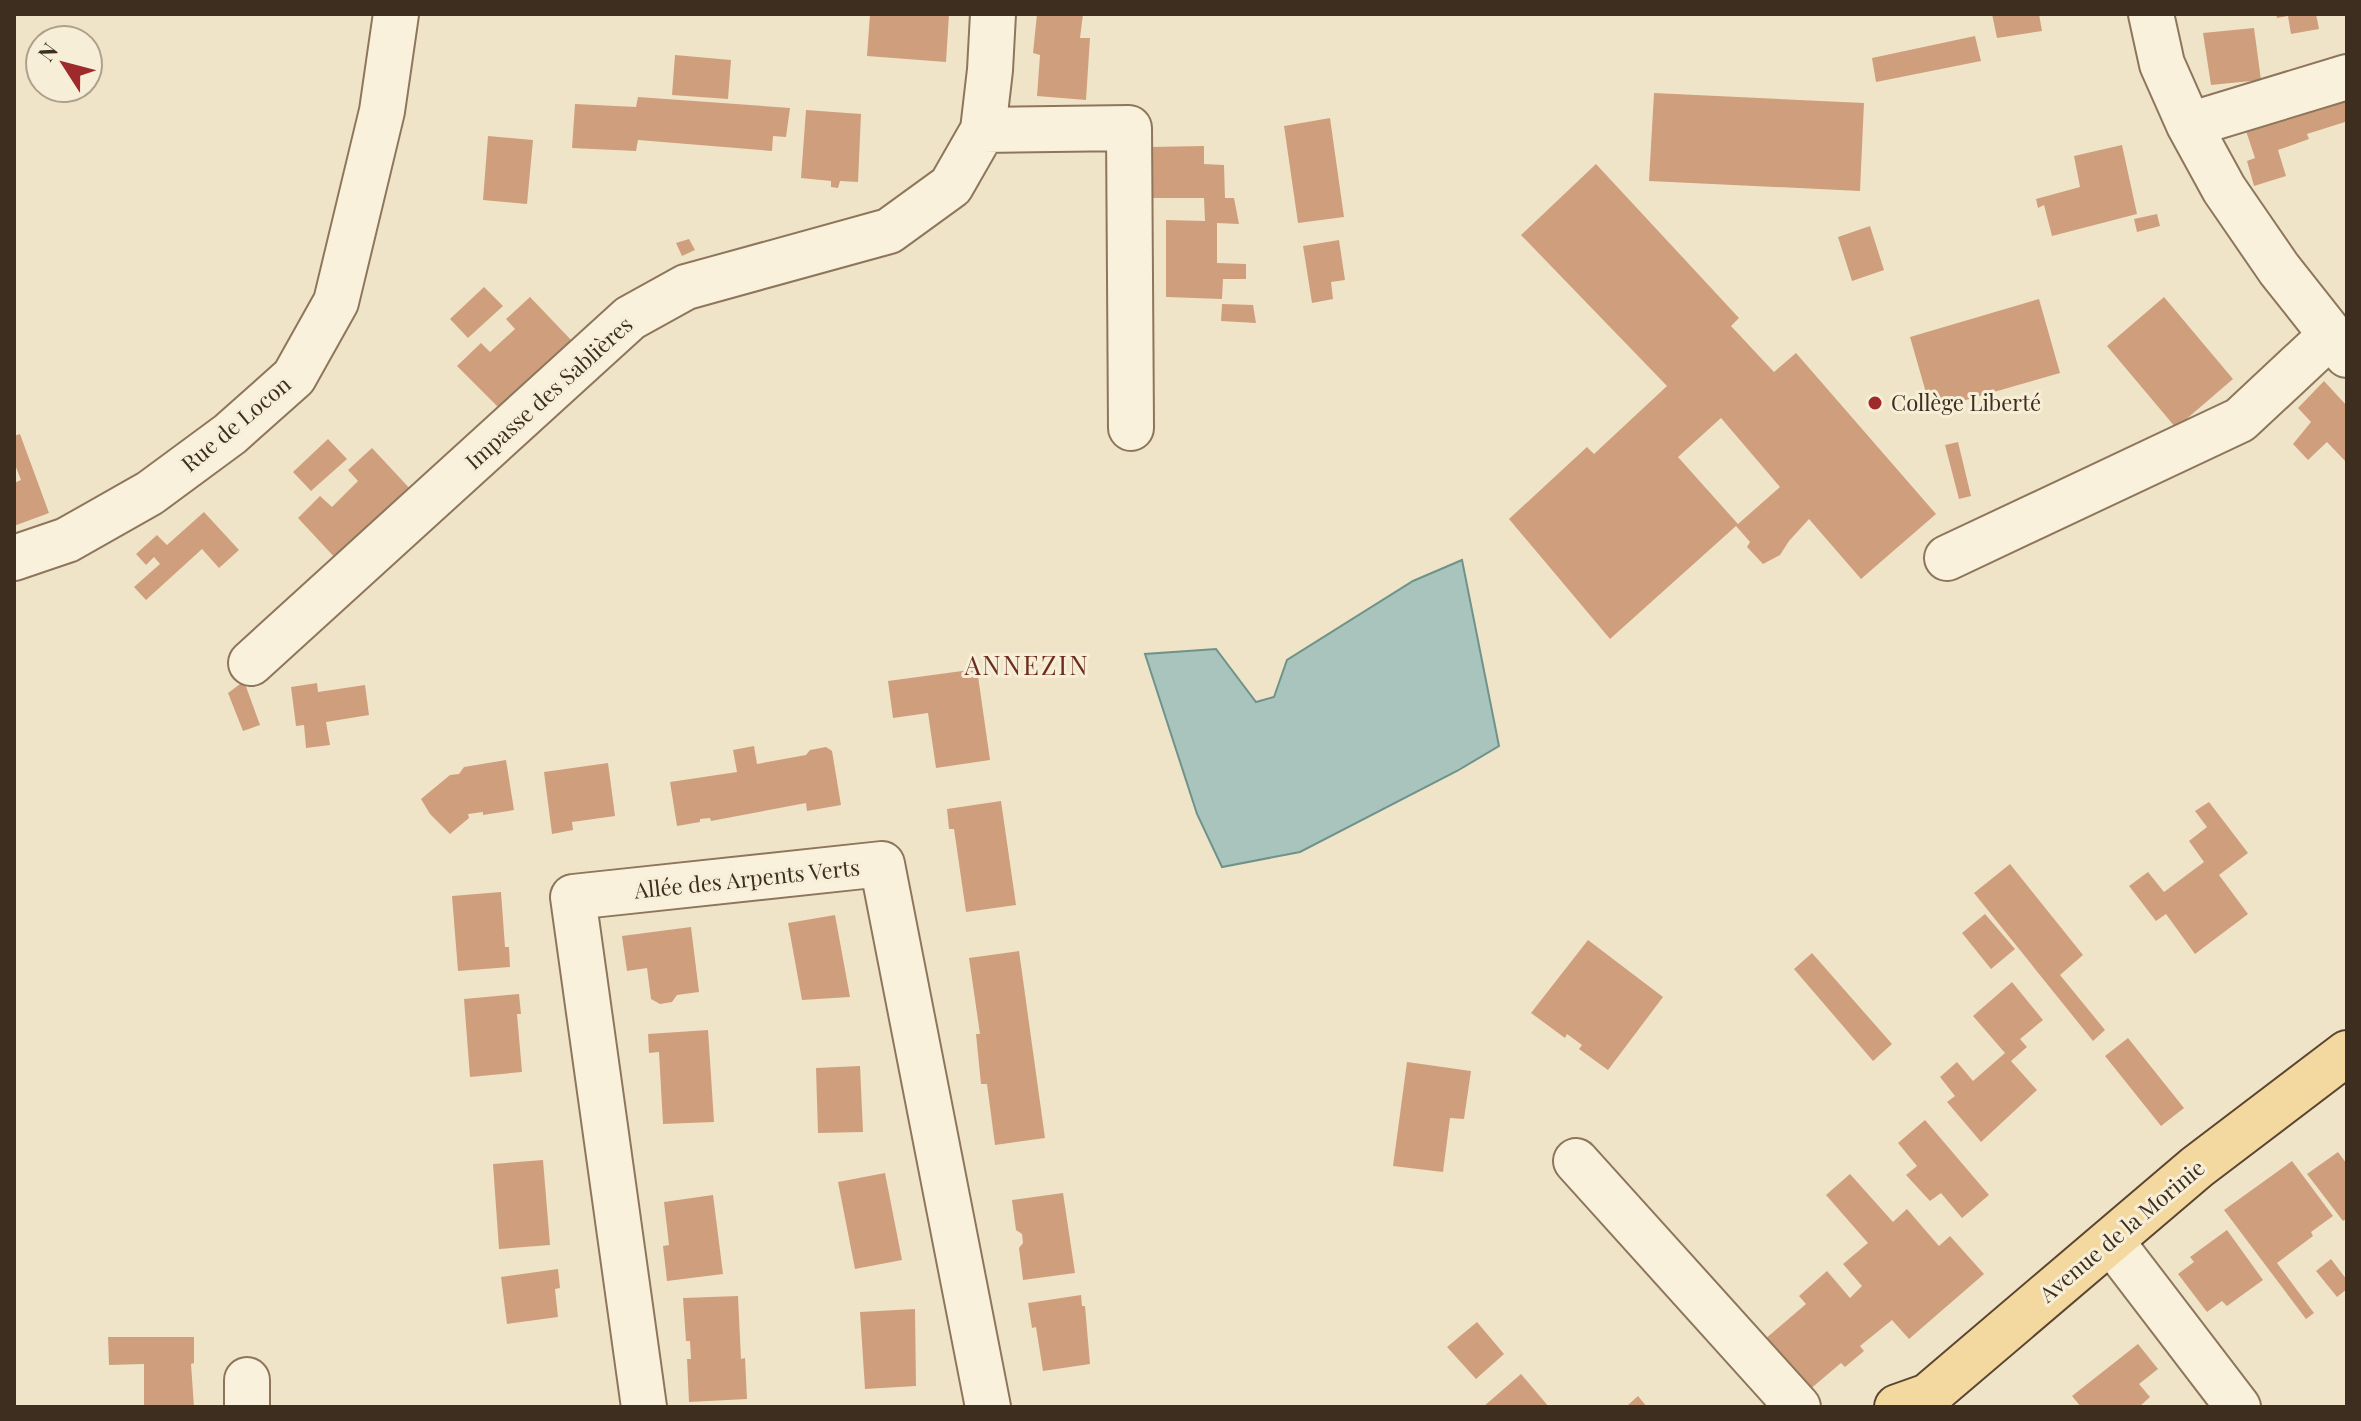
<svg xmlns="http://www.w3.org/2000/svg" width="2361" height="1421" font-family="'Playfair Display',serif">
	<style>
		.water { fill: #a9c4bc; stroke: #6f938a; stroke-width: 2 }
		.building { fill: #cf9f7d; fill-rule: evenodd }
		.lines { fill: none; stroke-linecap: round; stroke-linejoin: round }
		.minor-casing { stroke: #8d765c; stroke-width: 48 }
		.major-casing { stroke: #5b4430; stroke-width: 48 }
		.minor { stroke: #faf1dc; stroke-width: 44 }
		.major { stroke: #f3d9a0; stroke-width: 44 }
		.poi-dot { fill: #9e2a2b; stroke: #f7eed8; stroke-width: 3 }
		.labels { text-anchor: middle; stroke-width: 6; stroke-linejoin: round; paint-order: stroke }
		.street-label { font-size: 22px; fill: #3d2e20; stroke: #f7eed8 }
		.poi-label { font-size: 22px; fill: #3d2e20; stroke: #f7eed8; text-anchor: start }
		.quarter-label { font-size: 26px; letter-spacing: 2px; fill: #6b2e1e; stroke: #f7eed8 }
	</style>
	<rect width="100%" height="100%" fill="#f0e4c8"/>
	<path class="water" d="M1462 560 1499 746 1457 771 1300 852 1222 867 1197 814 1145 654 1216 649 1256 702 1274 697 1287 660 1413 581Z"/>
	<path class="building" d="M870 14H949L946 62 867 56Z
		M1037 14H1083L1080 38H1090L1086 100 1037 96 1040 55 1033 53Z
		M1992 14H2039L2042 31 1997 38Z
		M2276 14H2316L2319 29 2291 34 2288 16 2277 18Z
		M2254 28 2261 80 2211 85 2203 33Z
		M1975 36 1981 61 1876 82 1872 58Z
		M675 55 731 60 728 99 672 95Z
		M1654 93 1864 103 1860 191 1649 181Z
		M2347 96 2345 122 2307 134 2309 139 2278 150 2286 176 2254 186 2247 161 2255 158 2245 128Z
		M638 97 790 108 786 137 773 136 772 151 638 140 636 151 572 148 575 104 636 107Z
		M806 110 861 114 858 182 840 181 838 188 831 187V181L801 178Z
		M1330 118 1344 217 1298 223 1284 126Z
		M488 136 533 140 527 204 483 200Z
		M2122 145 2137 214 2052 236 2044 205 2038 208 2036 199 2080 187 2074 156Z
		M1204 146V164L1224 165 1225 198H1234L1239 224 1217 223V263L1246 264V279H1223L1222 299 1166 297V220L1205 221 1204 198H1151L1150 147Z
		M1596 164 1739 318 1731 326 1774 372 1796 353 1936 514 1861 579 1809 519 1789 541 1780 555 1763 564 1747 547 1750 542 1736 526 1610 639 1509 519 1587 447 1594 454 1667 386 1521 235ZM1721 418 1780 487 1738 524 1678 457Z
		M2157 214 2160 226 2137 232 2134 219Z
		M1870 226 1884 270 1852 281 1838 237Z
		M689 239 695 250 682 256 676 243Z
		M1339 240 1345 280 1331 282 1333 299 1312 303 1303 246Z
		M484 287 503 306 468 338 450 319Z
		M530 297 573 342 501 410 457 366 481 343 490 352 515 329 506 319Z
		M2164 297 2233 379 2176 428 2107 346Z
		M2039 299 2060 373 1931 410 1910 337Z
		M1222 304 1253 305 1256 323 1221 321Z
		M2324 381 2347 406V463L2327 442 2308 460 2293 444 2311 422 2298 408Z
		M20 434 49 513 14 526V483L21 480 14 462V436Z
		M328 439 347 459 311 491 293 472Z
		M1958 442 1971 496 1959 499 1945 445Z
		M372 448 413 492 338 561 298 518 320 496 332 507 358 481 348 470Z
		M204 512 239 550 219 568 202 549 146 600 134 587 160 564 154 557 146 565 136 554 157 535 167 545Z
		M977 669 990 760 936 768 928 713 893 718 888 681Z
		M244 681 260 725 243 731 228 693Z
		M317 683 318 692 365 685 369 715 326 722 330 745 306 748 304 725 296 726 291 687Z
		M754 746 757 764 806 755 810 750 826 747 832 751 841 805 807 811 806 803 711 821 710 818 700 819V822L677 826 670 782 737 772 733 750Z
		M506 760 514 810 483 815V812L468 814 469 818 450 834 430 814 421 799 450 775 459 774 464 767Z
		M608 763 615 816 572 822 573 830 552 834 544 772Z
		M1001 801 1016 905 966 912 954 829H949L947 809Z
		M2209 802 2248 853 2219 875 2248 914 2195 954 2166 914 2156 921 2129 886 2148 872 2164 892 2204 862 2189 841 2207 827 2195 811Z
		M2010 864 2083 955 2060 975 2105 1030 2093 1041 1974 893Z
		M501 892 505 947H509L510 967 458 971 452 896Z
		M1985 914 2015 949 1991 969 1962 933Z
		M835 915 850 997 802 1000 788 923Z
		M691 927 699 992 677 995 672 1002 660 1004 651 999 647 968 627 971 622 936Z
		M1588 940 1663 997 1608 1070 1579 1049 1582 1045 1567 1034 1565 1038 1531 1013Z
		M1019 951 1045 1138 995 1145 987 1084H981L976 1034H980L969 958Z
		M1812 953 1892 1044 1873 1061 1794 969Z
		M2012 982 2043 1020 2020 1039 2027 1047 2011 1061 2037 1090 1981 1142 1947 1102 1955 1096 1940 1077 1957 1062 1973 1081 2005 1053 1973 1016Z
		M519 994 521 1014H517L522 1072 470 1077 464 999Z
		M708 1030 714 1122 663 1124 659 1052 649 1053 648 1034Z
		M2128 1038 2184 1108 2161 1126 2105 1056Z
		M1407 1062 1471 1071 1464 1119 1450 1118 1443 1172 1393 1166Z
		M860 1066 863 1132 818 1133 816 1068Z
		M1925 1120 1989 1195 1962 1218 1941 1193 1930 1201 1906 1175 1917 1166 1898 1143Z
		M2338 1152 2347 1164V1218L2343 1221 2307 1174Z
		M543 1160 550 1245 499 1249 493 1164Z
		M2292 1161 2333 1216 2311 1232 2313 1236 2277 1263 2314 1313 2306 1319 2224 1210Z
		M885 1173 902 1260 855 1269 838 1182Z
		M1850 1174 1893 1222 1907 1209 1939 1246 1950 1236 1984 1274 1909 1339 1892 1320 1860 1346 1864 1351 1845 1367 1841 1363 1808 1391 1764 1340 1806 1304 1799 1296 1827 1271 1850 1298 1862 1286 1843 1264 1868 1243 1826 1195Z
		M1063 1193 1075 1273 1023 1280 1019 1248 1023 1243 1022 1234 1016 1230 1012 1200Z
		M713 1195 723 1274 667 1281 663 1246 669 1245 664 1202Z
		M2227 1230 2263 1280 2227 1306 2222 1301 2207 1312 2178 1274 2194 1262 2190 1257Z
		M2331 1259 2347 1280V1289L2337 1297 2316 1271Z
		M558 1269 560 1288 555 1289 558 1317 507 1324 501 1277Z
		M1081 1295 1082 1306H1085L1090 1364 1043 1371 1036 1327 1032 1328 1028 1303Z
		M738 1296 741 1359 745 1358 747 1399 689 1402 687 1359H691L690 1341H686L683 1298Z
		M915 1309 916 1386 865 1389 860 1312Z
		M1477 1322 1504 1354 1476 1379 1447 1347Z
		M108 1337H194V1363L191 1364 194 1407H144V1364L109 1365Z
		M2138 1344 2158 1369 2139 1384 2150 1397 2139 1407H2081L2072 1396Z
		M1521 1374 1549 1407H1483Z
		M1638 1396 1647 1407 1628 1405Z"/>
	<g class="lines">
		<g class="minor-casing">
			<path id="minor" d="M2151 14 2162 64 2189 125 2224 189 2279 269 2347 355
				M2189 125 2347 77
				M983 130 1129 128 1131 428
				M14 558 67 540 150 493 230 434 294 377 336 302 382 111 396 14
				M1947 558 2240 420 2330 336
				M251 663 630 318 686 287 889 231 951 186 983 130 990 70 993 14
				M1576 1161 1798 1407
				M2111 1241 2238 1407
				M247 1380V1407
				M644 1407 573 897 882 864 988 1407"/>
		</g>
		<g class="major-casing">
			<path id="major" d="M1897 1407 1928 1396 2197 1167 2347 1053"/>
		</g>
		<use href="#minor" class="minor"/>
		<use href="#major" class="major"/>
	</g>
	<circle class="poi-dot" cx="1875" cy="403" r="8"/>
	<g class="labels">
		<g class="street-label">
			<text transform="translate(549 393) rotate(-42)" y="8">Impasse des Sablières</text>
			<text transform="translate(236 424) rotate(-40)" y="8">Rue de Locon</text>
			<text transform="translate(747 879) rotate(-6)" y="8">Allée des Arpents Verts</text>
			<text transform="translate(2122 1231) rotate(-40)" y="8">Avenue de la Morinie</text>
		</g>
		<g class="poi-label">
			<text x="1891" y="411">Collège Liberté</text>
		</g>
		<g class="quarter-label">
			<text x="1027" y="675">ANNEZIN</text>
		</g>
	</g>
	<rect width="2361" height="1421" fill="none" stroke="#3d2e20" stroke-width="32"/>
	<g transform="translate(64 64) rotate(306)"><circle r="38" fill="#f7eed8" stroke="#ada18e" stroke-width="2"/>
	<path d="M0-6L14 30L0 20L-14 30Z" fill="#9e2a2b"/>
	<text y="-12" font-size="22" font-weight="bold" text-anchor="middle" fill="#3d2e20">N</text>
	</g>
</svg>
